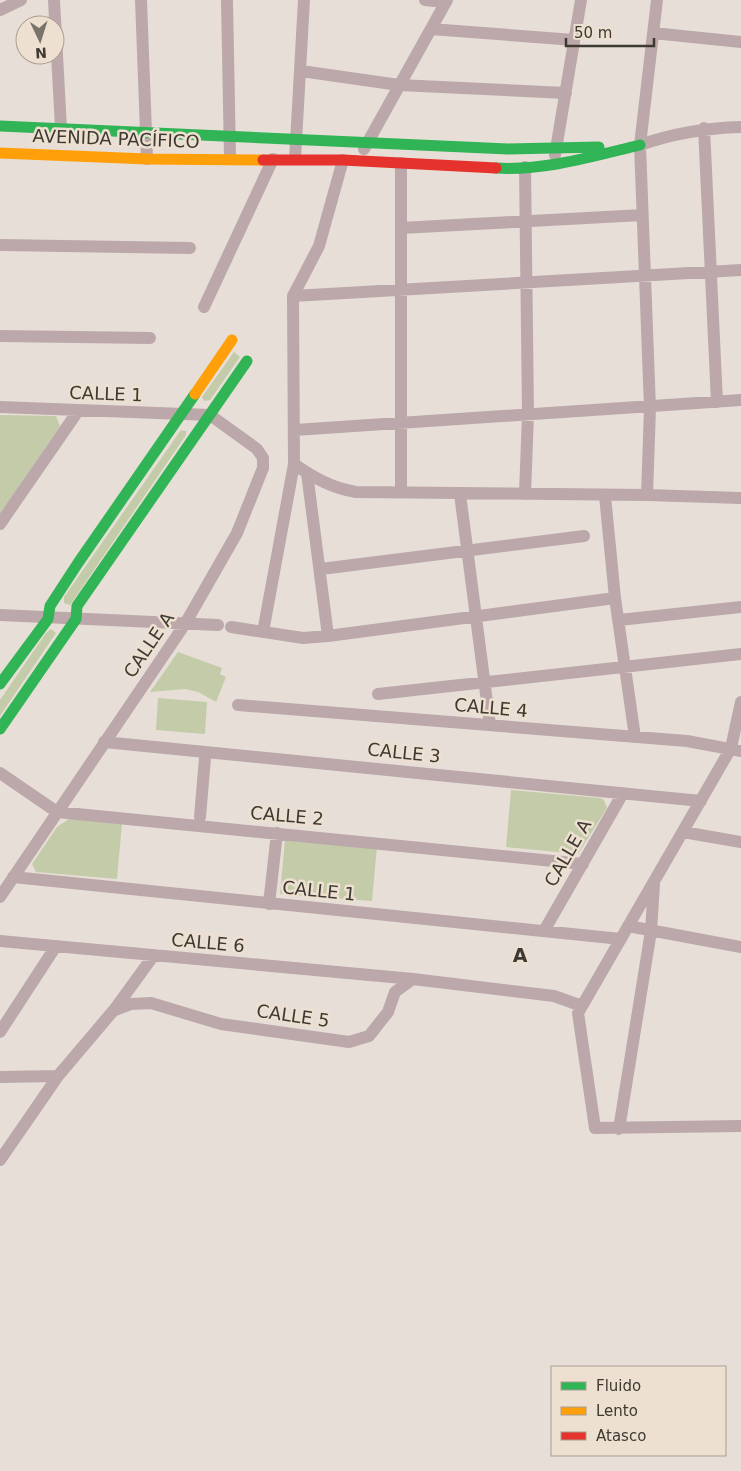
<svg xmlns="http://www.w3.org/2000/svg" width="741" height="1471" font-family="'DejaVu Sans',sans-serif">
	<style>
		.green { fill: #c3cba9 }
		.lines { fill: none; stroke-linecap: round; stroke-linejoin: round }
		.street { stroke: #bca8aa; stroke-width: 12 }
		.fast { stroke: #30b455; stroke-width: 11 }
		.slow { stroke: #ff9f0a; stroke-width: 11 }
		.jam { stroke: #e5322d; stroke-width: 11 }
		.labels { text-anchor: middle; stroke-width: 5; stroke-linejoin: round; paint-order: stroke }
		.street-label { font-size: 18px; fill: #3e3932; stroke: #eee0d0 }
		.neighbourhood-label { font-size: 19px; font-weight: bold; fill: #3e3932; stroke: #eee0d0 }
	</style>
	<rect width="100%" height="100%" fill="#e7dfd7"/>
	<path class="green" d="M234 352 240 357 210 400 204 401 202 397Z
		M0 415 56 416 60 426 0 514Z
		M181 430 186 431V435L70 605 64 603V597Z
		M51 629 56 633 0 716V700L46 633Z
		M178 652 222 668 220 674 226 677 216 702 198 692 185 689 150 692Z
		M158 698 207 702 205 734 156 730Z
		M511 790 600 798 604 800 607 808 578 854 506 847Z
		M69 819 122 823 117 879 36 872 32 864 57 827Z
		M285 840 377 846 372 901 280 894Z"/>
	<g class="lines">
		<path class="street" d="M54 0 61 128
			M141 0 147 159
			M227 0 230 158
			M425 0 445 2
			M0 10 21 0
			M431 29 574 40
			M653 33 741 42
			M301 71 399 85 566 93
			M704 128 717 402
			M640 145C674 133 705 128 741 127
			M364 149 447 0
			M555 155 581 0
			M295 159 304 0
			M401 228 642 215
			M0 245 190 248
			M293 296 741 270
			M204 307 273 159
			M0 336 150 338
			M0 407 210 415 257 449 263 458V468L237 533 185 624 0 897
			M295 430 741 400
			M294 464C314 478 332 488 356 492L647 495 741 498
			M307 473 328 636
			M401 492V163
			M460 494 490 725
			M525 494 528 414 525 167
			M647 495 650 408 640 145 657 0
			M605 496 615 598 635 737
			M0 524 78 411
			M321 569 584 536
			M0 615 218 625
			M619 620 741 607
			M231 627 303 638 328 636 615 598
			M263 632 294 464 293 296 319 246 343 160
			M378 694 741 654
			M741 702 731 748 578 1013 595 1128 741 1126
			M238 705 687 741 741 751
			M104 742 701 801
			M0 773 57 812 583 864
			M200 817 205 758
			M683 832 741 842
			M13 877 621 939
			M269 904 277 833
			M628 926 741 947
			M544 931 623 793
			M0 941 413 979
			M114 1010 154 955
			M0 1032 56 946
			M0 1077 58 1076 113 1011 131 1004 151 1003 221 1024 349 1042 369 1036 388 1012 395 992 413 979 554 996 582 1006
			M619 1129 651 931 654 884
			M0 1160 58 1076"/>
		<path class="fast" d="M0 126 508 149 599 147
			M496 168C544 171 594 156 640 145
			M0 684 48 619 50 606 78 563 195 394
			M0 729 76 619 77 606 247 361"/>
		<path class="slow" d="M0 153 147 159 263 160
			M195 394 232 340"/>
		<path class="jam" d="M263 160H343L496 168"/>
	</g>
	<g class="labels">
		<g class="street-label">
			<text transform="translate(116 139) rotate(2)" y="6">AVENIDA PACÍFICO</text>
			<text transform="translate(106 394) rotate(2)" y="6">CALLE 1</text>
			<text transform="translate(149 645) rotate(-56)" y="6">CALLE A</text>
			<text transform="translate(491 708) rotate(5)" y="6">CALLE 4</text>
			<text transform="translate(404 753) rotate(6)" y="6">CALLE 3</text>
			<text transform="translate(287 816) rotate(5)" y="6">CALLE 2</text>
			<text transform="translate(568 853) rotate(-60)" y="6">CALLE A</text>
			<text transform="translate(319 891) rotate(6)" y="6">CALLE 1</text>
			<text transform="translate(208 943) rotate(5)" y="6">CALLE 6</text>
			<text transform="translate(293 1016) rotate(8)" y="6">CALLE 5</text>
		</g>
		<g class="neighbourhood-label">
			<text x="520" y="962">A</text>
		</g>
	</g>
	<rect x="551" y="1366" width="175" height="90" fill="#eee0d0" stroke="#a89d91"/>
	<rect x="561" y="1382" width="25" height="8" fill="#30b455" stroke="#a89d91"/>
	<text x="596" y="1391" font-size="15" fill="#3e3932">Fluido</text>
	<rect x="561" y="1407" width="25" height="8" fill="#ff9f0a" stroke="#a89d91"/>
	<text x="596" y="1416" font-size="15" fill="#3e3932">Lento</text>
	<rect x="561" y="1432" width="25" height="8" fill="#e5322d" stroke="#a89d91"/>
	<text x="596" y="1441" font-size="15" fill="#3e3932">Atasco</text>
	<g transform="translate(40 40) rotate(176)"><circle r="24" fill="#eee0d0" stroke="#a89d91"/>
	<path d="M0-4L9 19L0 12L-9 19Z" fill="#79736c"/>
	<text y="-8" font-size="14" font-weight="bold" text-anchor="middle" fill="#3e3932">N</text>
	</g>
	<path d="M566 38v8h88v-8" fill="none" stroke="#3e3932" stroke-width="2.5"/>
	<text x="574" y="38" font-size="15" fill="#3e3932" stroke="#eee0d0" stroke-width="4" paint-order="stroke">50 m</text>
</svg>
